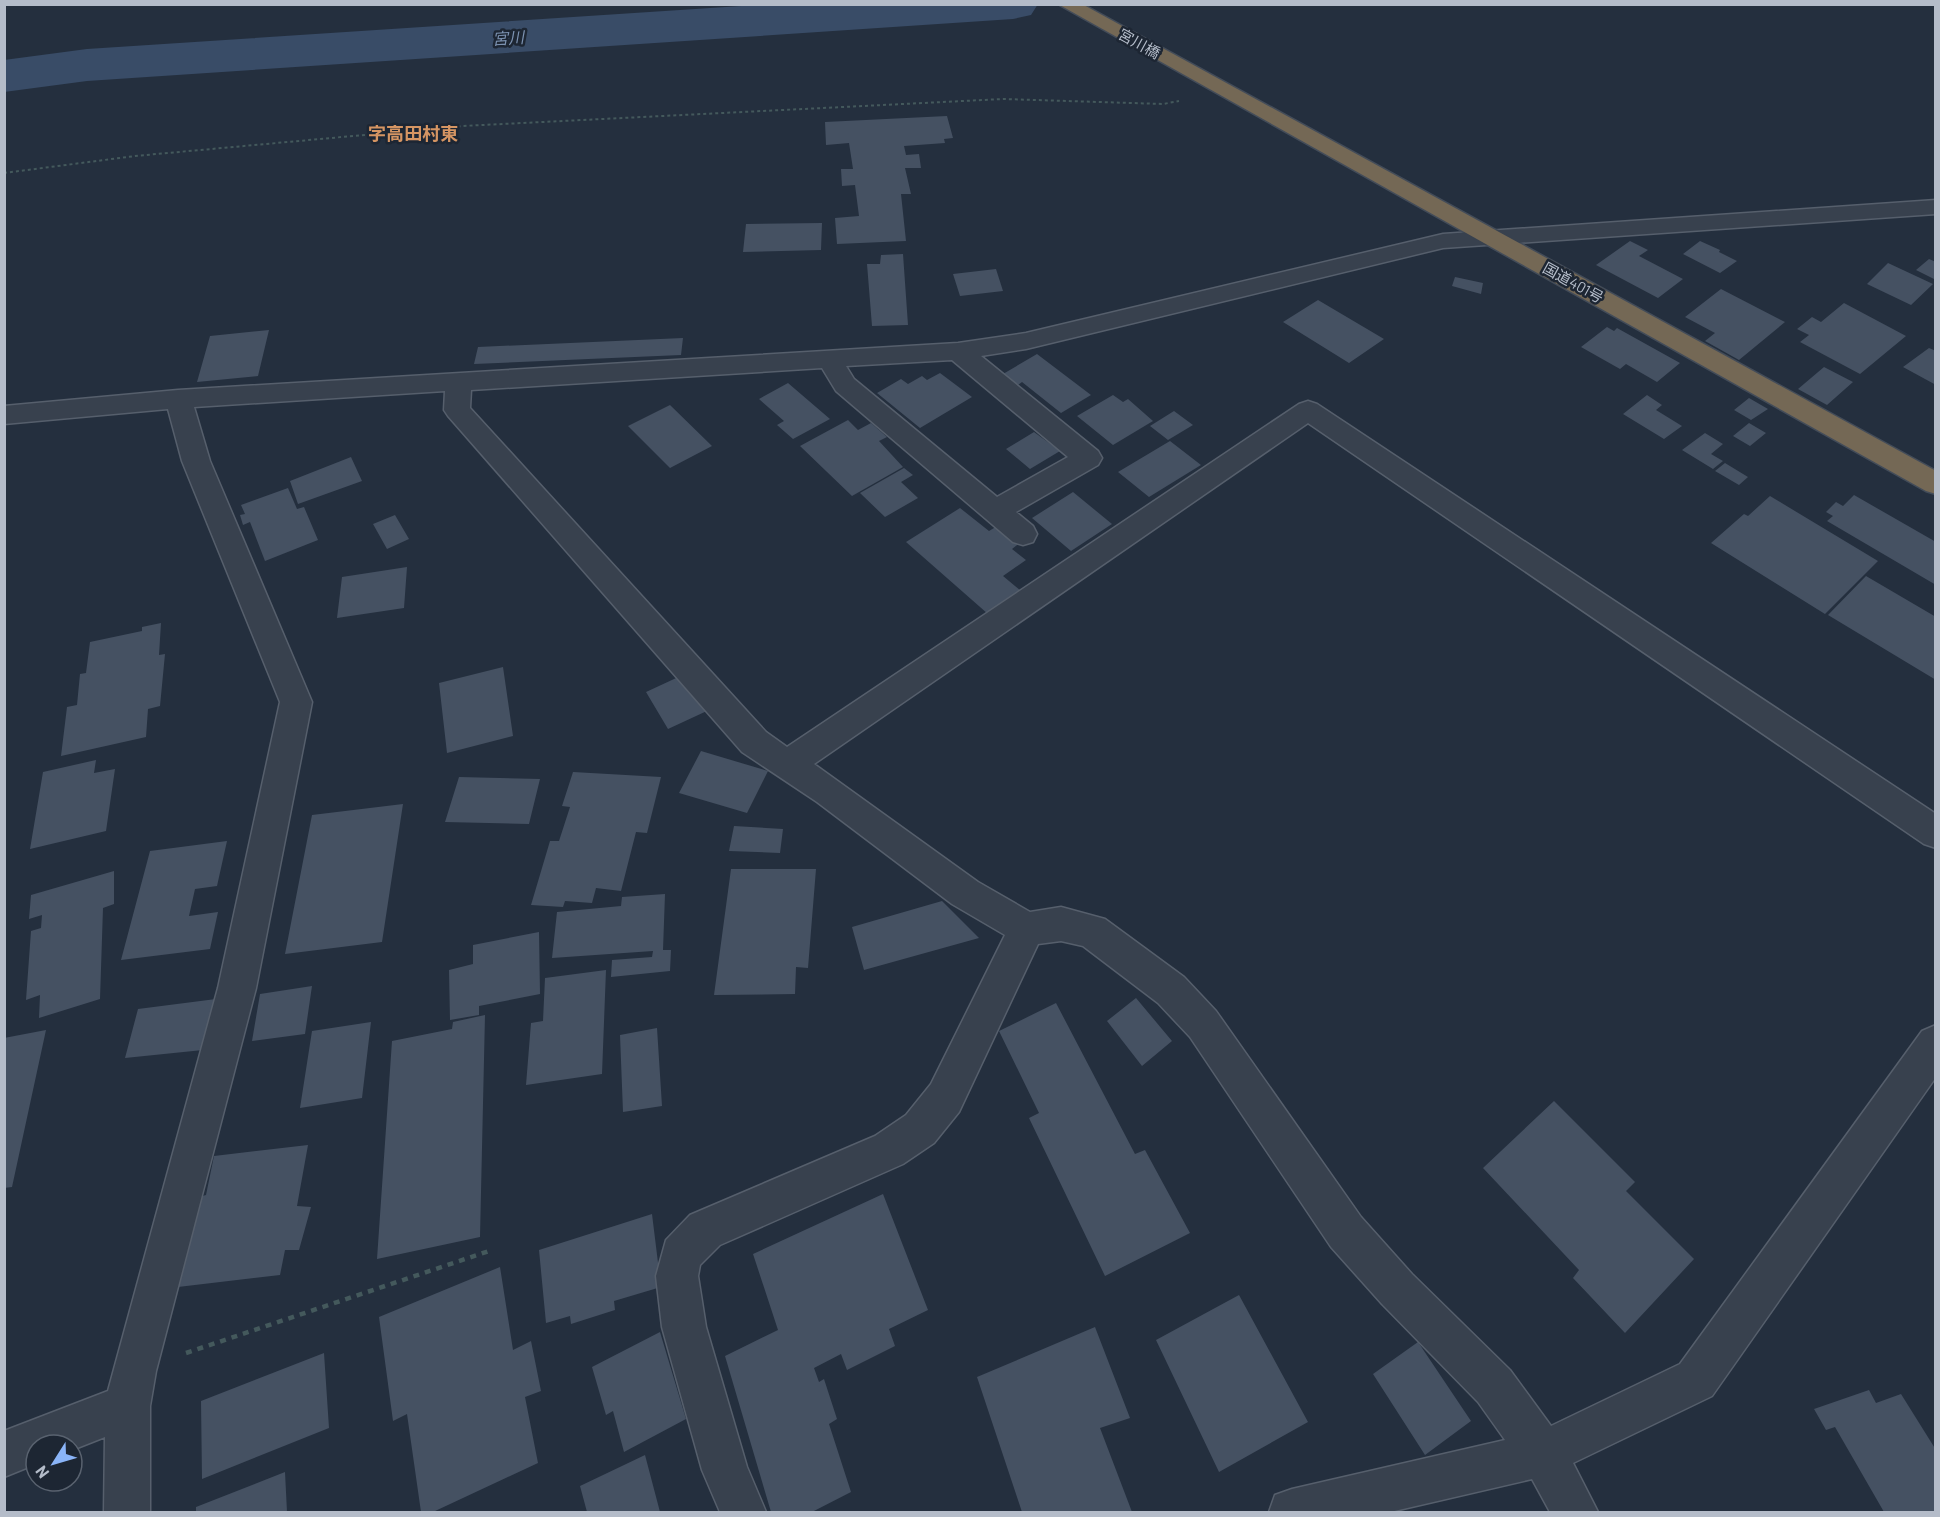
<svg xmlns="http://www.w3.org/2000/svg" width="1940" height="1517" font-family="Barlow,'Noto Sans JP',sans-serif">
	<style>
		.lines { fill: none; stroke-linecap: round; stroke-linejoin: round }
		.river { fill: #394c67; fill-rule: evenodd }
		.building { fill: #455162 }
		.minor-casing { stroke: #565f6c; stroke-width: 3 }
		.highway-casing { stroke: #434c59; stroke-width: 3 }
		.path-far1 { stroke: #44595c; stroke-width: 2; stroke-dasharray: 3 3; stroke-linecap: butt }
		.path { stroke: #44595c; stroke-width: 4.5; stroke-dasharray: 6 6; stroke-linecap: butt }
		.minor { fill: #38414e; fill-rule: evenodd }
		.highway { fill: #746855; fill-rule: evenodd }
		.labels { text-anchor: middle; stroke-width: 5; stroke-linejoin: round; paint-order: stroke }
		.far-street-label { font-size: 15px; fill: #b4bcc9; stroke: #1d2633 }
		.far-water-label { font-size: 16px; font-style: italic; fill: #7c92b1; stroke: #1d2633 }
		.far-quarter-label { font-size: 18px; font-weight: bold; fill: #d59563; stroke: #1d2633 }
	</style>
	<rect width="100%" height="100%" fill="#242f3e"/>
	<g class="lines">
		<path class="river" d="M771 4H1038L1031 15 1013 19 87 81 4 92V60L87 49Z"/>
	</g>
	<path class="building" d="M947 116 953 138 944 139 945 143 904 146 906 155 919 154 921 168H905L911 194H901L906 241 837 244 835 218 859 216 855 185 842 186 841 169H853L849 143 826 145 825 122Z
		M822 223 821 250 743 252 746 224Z
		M1630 241 1648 250 1639 256 1683 279 1658 298 1596 265Z
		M1700 241 1720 250 1719 252 1737 261 1720 273 1683 254Z
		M903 254 908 325 872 326 867 264H880L881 255Z
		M1929 259 1936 262V280L1916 270Z
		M1888 263 1933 284 1911 305 1867 284Z
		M996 269 1003 291 960 296 953 274Z
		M1455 277 1483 283 1481 294 1452 286Z
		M1721 289 1785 322 1739 360 1705 341 1715 333 1685 317Z
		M1318 300 1384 339 1349 363 1283 322Z
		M1844 303 1906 336 1860 374 1800 342 1809 335 1797 329 1812 317 1821 322Z
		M1607 327 1614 331 1617 328 1680 363 1657 382 1626 364 1620 369 1581 347Z
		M269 330 258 376 197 382 210 336Z
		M683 338 681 355 474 364 478 347Z
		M1929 348 1936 351V385L1903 367Z
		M1037 354 1091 395 1061 413 1022 382 1018 385 1003 374Z
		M1824 367 1853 382 1827 405 1798 389Z
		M940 373 972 397 920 428 877 393 901 379 908 384 922 376 927 380Z
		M788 383 830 419 793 439 777 425 784 421 759 399Z
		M1113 395 1123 402 1128 399 1153 421 1113 445 1077 416Z
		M1647 395 1662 405 1656 410 1682 426 1664 439 1623 414Z
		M1749 398 1768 409 1751 420 1734 410Z
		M670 405 712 446 670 468 628 426Z
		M1174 411 1193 425 1168 440 1150 426Z
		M848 420 858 430 871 423 887 437 879 441 903 467 852 496 800 446Z
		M1749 423 1766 433 1750 446 1733 436Z
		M1034 432 1060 451 1030 469 1006 449Z
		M1705 433 1723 444 1711 454 1723 461 1713 469 1682 450Z
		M1170 441 1201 465 1149 497 1118 472Z
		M351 457 362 481 298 504 290 481Z
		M1725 463 1748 477 1739 485 1715 471Z
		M904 468 913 475 901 482 918 498 885 517 860 493Z
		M288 488 297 509 304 507 318 540 265 561 250 522 243 525 240 515 245 514 241 505Z
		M1073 492 1112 524 1071 551 1032 518Z
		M1854 495 1936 542V585L1827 521 1833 516 1826 512 1836 502 1843 506Z
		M1770 496 1878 561 1825 614 1711 543 1744 514 1748 516Z
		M960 508 989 531 999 525 1021 542 1012 549 1026 560 1003 576 1021 591 988 614 906 542Z
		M395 515 409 539 387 549 373 524Z
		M407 567 404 608 337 618 342 577Z
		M1866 576 1936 617V680L1828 615Z
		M161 623 159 655 165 654 160 706 148 709 146 737 61 756 67 707 77 705 80 674 86 673 90 642 142 631V627Z
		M503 667 513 736 447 753 439 683Z
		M687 673 709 710 668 729 646 692Z
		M701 751 768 771 747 813 679 793Z
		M96 760 94 773 115 769 106 831 30 849 43 772Z
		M573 772 661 777 647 833 636 832 621 891 596 888 592 903 565 901 563 907 531 905 550 841H559L570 807 562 806Z
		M459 777 540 779 529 824 445 822Z
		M403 804 382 942 285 954 312 815Z
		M734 826 783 829 780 853 729 851Z
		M227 841 217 886 195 889 189 916 218 912 210 949 121 960 150 851Z
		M731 869H816L808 968 796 967 795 994 714 995Z
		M114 871V904L103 908 100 999 39 1018 40 995 26 1000 31 931 41 928 42 915 29 919 31 895Z
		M665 894 663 950H671L670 971 611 977 612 960 652 957 653 951 552 958 557 912 621 906 622 897Z
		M942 901 979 938 864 970 852 927Z
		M539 932 540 994 479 1006V1015L450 1020 449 970 473 964V945Z
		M606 970 602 1074 526 1085 531 1023 543 1021 545 978Z
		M312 986 305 1034 252 1041 260 994Z
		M1136 998 1172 1041 1142 1066 1107 1021Z
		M216 999 203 1050 125 1058 138 1009Z
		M1056 1003 1135 1154 1145 1150 1190 1233 1105 1276 1029 1118 1039 1113 999 1031Z
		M485 1015 480 1237 377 1259 392 1041 452 1029 453 1022Z
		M371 1022 362 1098 300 1108 312 1031Z
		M657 1028 662 1106 623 1112 620 1035Z
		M46 1030 12 1187 4 1188V1038Z
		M1554 1101 1635 1182 1626 1191 1694 1259 1625 1333 1573 1278 1579 1270 1483 1168Z
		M308 1145 297 1206 311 1207 299 1250H285L280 1275 178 1287 199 1197 206 1195 214 1156Z
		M883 1194 928 1310 889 1329 895 1346 847 1370 841 1354 814 1368 819 1382 824 1379 837 1419 829 1424 851 1492 812 1512H771L725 1356 778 1330 753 1254Z
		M652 1214 661 1287 614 1301 615 1310 571 1324 570 1316 546 1323 539 1250Z
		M500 1267 513 1350 531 1341 541 1391 525 1397 538 1463 433 1512H421L407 1414 393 1421 379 1317Z
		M1239 1295 1308 1422 1219 1472 1156 1340Z
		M1095 1327 1130 1418 1100 1428 1132 1512H1022L977 1377Z
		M660 1332 686 1419 624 1452 613 1411 606 1415 592 1367Z
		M1418 1342 1471 1421 1425 1455 1373 1374Z
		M324 1353 329 1428 202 1479 201 1401Z
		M1869 1390 1876 1403 1901 1394 1936 1450V1512H1884L1835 1427 1826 1430 1814 1409Z
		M645 1455 660 1512H587L580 1486Z
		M285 1472 287 1512H196V1507Z"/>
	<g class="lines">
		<g class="minor-casing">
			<path id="minor" d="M1936 200V214L1443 248 1026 349 981 356 1098 451 1102 458 1098 465 1016 512 1033 526 1037 534 1033 542 1023 545 1013 542 836 391 822 368 471 390 470 408 766 732 787 747 1299 404 1308 401 1317 404 1936 814V848L1924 844 1308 423 814 764 978 882 1030 912 1061 907 1105 919 1184 977 1216 1011 1361 1217 1412 1274 1510 1370 1551 1426 1680 1364 1922 1031 1936 1025V1077L1712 1396 1573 1463 1598 1512H1550L1532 1479 1390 1512H1269L1275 1495 1292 1489 1505 1440 1478 1402 1382 1304 1331 1247 1190 1037 1158 1003 1083 946 1061 941 1038 944 959 1112 934 1143 903 1164 720 1245 700 1265 698 1276 706 1327 747 1467 766 1512H720L702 1470 662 1327 656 1276 666 1240 690 1215 875 1136 906 1115 931 1084 1005 935 952 904 817 802 742 752 448 416 444 410 445 391 194 407 210 461 312 702 256 988 156 1371 150 1406V1512H104L105 1437 72 1450V1445H36V1464L4 1477V1431L108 1391 218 988 280 702 182 461 168 409 4 424V406L178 390 958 343 1026 333 1443 234ZM952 360 1068 457 997 497 854 379 846 366Z"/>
		</g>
		<g class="highway-casing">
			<path id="highway" d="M1058 4H1082L1936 471V494L1926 491Z"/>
		</g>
		<path class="path-far1" d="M4 173 135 156 462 126 1003 99 1163 104 1179 101"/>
		<path class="path" d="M186 1353 489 1251"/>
		<use href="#minor" class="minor"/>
		<use href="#highway" class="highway"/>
	</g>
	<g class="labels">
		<g class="far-street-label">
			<text transform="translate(1139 44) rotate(29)" y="5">宮川橋</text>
			<text transform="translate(1573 283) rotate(29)" y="5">国道401号</text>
		</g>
		<g class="far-water-label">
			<text transform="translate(508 38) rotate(-4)" y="6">宮川</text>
		</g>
		<g class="far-quarter-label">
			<text x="413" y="140">字高田村東</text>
		</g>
	</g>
	<rect width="1940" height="1517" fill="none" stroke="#b4bcc9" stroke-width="12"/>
	<g transform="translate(54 1463) rotate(233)"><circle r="28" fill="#1d2633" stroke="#59626f" stroke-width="1.5"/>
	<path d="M0-4.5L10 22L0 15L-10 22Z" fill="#8ab4f8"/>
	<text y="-9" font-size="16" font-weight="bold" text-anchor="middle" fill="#b4bcc9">N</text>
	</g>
</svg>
